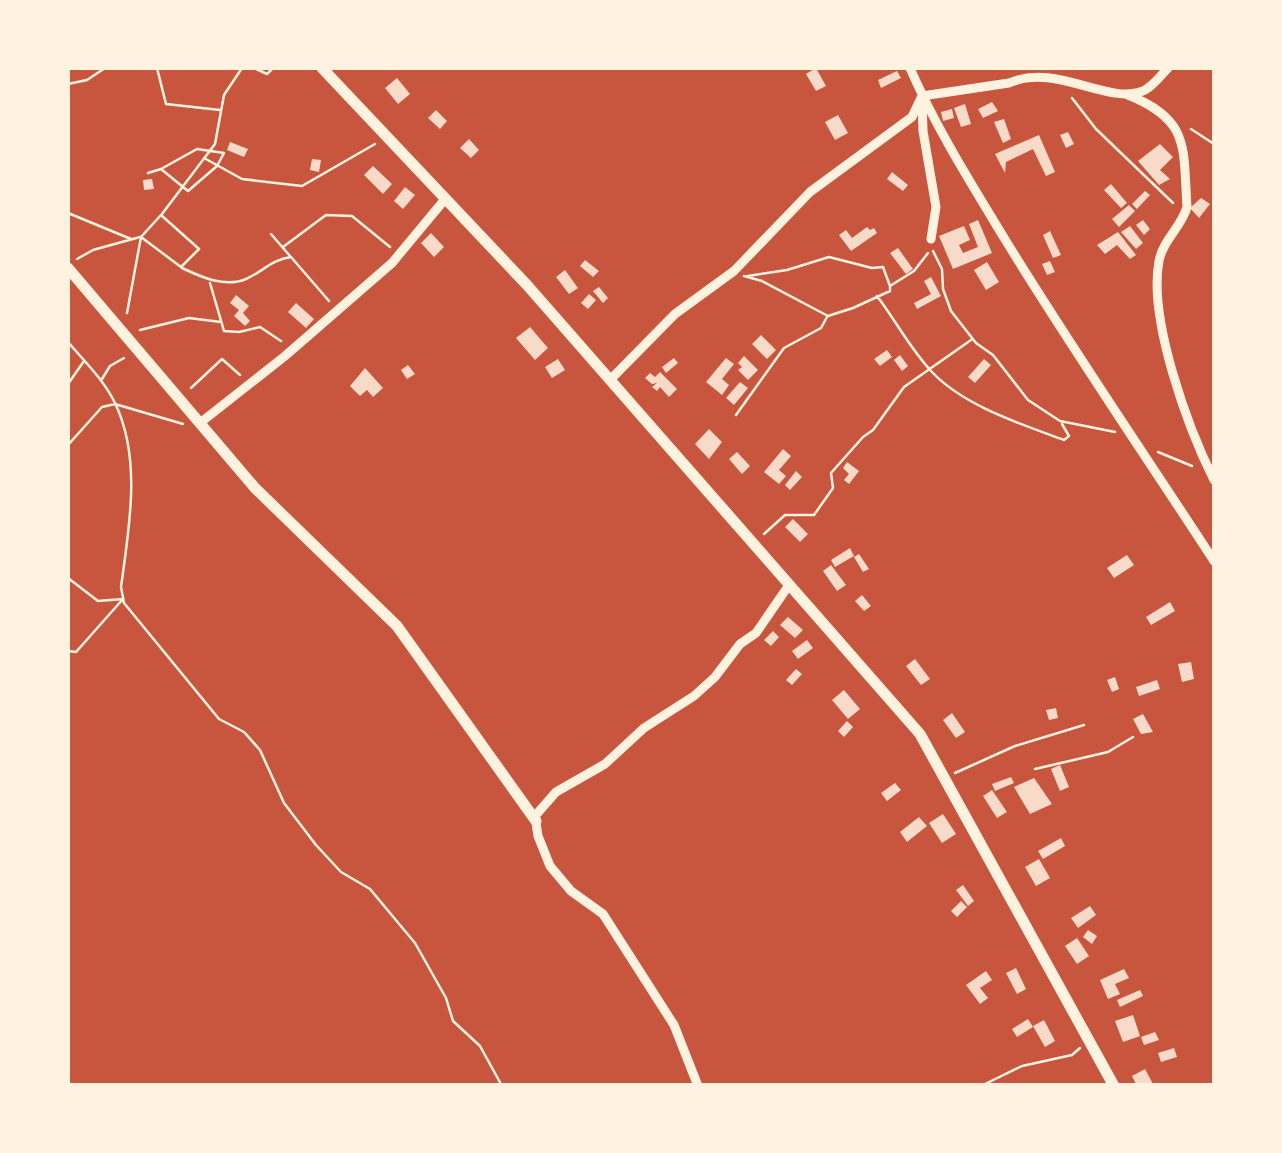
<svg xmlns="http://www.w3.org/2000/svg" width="1282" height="1153" font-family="'Exo 2',sans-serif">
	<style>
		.building { fill: #f7dbc8 }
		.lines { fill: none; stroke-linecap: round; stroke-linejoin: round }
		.path { stroke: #fff3e0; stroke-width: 2.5 }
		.minor { stroke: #fff3e0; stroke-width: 9 }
		.tertiary { stroke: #fff3e0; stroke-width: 11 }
	</style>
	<rect width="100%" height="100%" fill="#c8553d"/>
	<path class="building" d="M816 68 826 86 816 91 806 74Z
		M897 71 901 78 881 88 878 80Z
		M397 78 410 94 398 104 385 88Z
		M992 102 998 111 983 118 978 109Z
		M965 104 971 124 961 127 954 108Z
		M952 109 954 118 943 121 941 112Z
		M436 110 447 121 440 129 428 118Z
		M838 115 848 133 835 140 825 122Z
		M1004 119 1011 139 1003 143 994 122Z
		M1068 132 1074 144 1066 148 1060 135Z
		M1039 135 1055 172 1046 176 1033 149 1006 162 1005 173 995 154Z
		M469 139 479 150 471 158 460 148Z
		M230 142 248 149 244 157 227 150Z
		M1160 144 1173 157 1160 170 1170 179 1159 185 1138 161Z
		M312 159 321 160 319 172 310 170Z
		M373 166 392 184 383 194 364 175Z
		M892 172 908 185 903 191 887 179Z
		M152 179 154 189 144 190 143 180Z
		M1111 184 1127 203 1121 208 1104 190Z
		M405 187 415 195 403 209 394 201Z
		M1145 191 1150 195 1137 209 1132 204Z
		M1201 198 1210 204 1199 218 1190 208Z
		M1129 205 1135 211 1119 227 1112 219Z
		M978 220 992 253 953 269 939 236 964 226 970 240 959 245 963 253 978 247 969 224Z
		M1143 220 1150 229 1144 235 1136 225Z
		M1130 226 1143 243 1136 249 1121 232Z
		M867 227 870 230 874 228 877 233 851 251 839 235 846 230 852 238Z
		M1050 231 1061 255 1053 258 1043 235Z
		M1118 232 1136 255 1130 259 1117 245 1105 254 1097 245Z
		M431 233 444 247 434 257 421 243Z
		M898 248 913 269 906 274 890 253Z
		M585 260 599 271 593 277 580 266Z
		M1050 261 1055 272 1047 275 1042 264Z
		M987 262 999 282 986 290 974 270Z
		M565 270 578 288 569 294 556 277Z
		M931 277 941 296 917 309 914 303 931 294 924 281Z
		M599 287 608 298 603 303 593 291Z
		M589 294 596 300 588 309 581 303Z
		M236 295 249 306 243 313 250 321 245 326 234 316 239 310 230 303Z
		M296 303 314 319 306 328 288 312Z
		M530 327 548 348 535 360 516 338Z
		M761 335 776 350 767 359 752 344Z
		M887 350 892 357 880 366 874 359Z
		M900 355 908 366 902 371 894 360Z
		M744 356 758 370 748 380 738 370 742 367 738 363Z
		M674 358 678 363 666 373 662 367Z
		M726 358 734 364 722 379 729 385 722 395 706 382Z
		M558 359 565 370 552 378 545 367Z
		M984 359 991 365 975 383 968 377Z
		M408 365 415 374 407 379 401 370Z
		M365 368 383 388 373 397 367 390 360 396 350 386Z
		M660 372 677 389 669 397 660 387 657 391 652 387 657 383 652 384 645 378 650 373 655 377Z
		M740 382 748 388 734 405 726 398Z
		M709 429 722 442 709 459 695 444Z
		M783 449 791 456 779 470 786 476 779 484 764 472Z
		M737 452 750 466 742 474 729 459Z
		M847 462 859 471 849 484 844 480 849 474 843 468Z
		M796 471 802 477 790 490 785 485Z
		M793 519 808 534 800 542 785 527Z
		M850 548 854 556 835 567 831 560Z
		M859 554 869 569 863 572 854 557Z
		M1127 555 1134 565 1114 578 1107 568Z
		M831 565 846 585 837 591 823 571Z
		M862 595 871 606 864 611 855 601Z
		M1170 602 1175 611 1151 625 1146 617Z
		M788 617 803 630 795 638 780 625Z
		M773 631 779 637 771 646 764 640Z
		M807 640 813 648 798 659 792 651Z
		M915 659 930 679 921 685 906 666Z
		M1191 662 1194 679 1182 682 1178 664Z
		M796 669 802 674 792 685 786 680Z
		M1115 677 1119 689 1112 692 1107 680Z
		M1157 680 1160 689 1139 696 1136 687Z
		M844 690 860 709 848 719 832 700Z
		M1056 708 1058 718 1049 720 1046 710Z
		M952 713 965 732 956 738 943 720Z
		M1143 714 1153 732 1141 734 1133 719Z
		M847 721 853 727 844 737 838 731Z
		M1060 765 1069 787 1060 791 1051 769Z
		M1011 777 1014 783 995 791 992 784Z
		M1034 778 1052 804 1030 814 1014 787Z
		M895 783 901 790 887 801 881 793Z
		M992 790 1007 812 997 818 983 796Z
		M943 814 956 834 942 843 929 823Z
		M919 817 927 826 907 842 900 832Z
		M1061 838 1065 846 1043 859 1038 851Z
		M1039 859 1050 878 1036 886 1025 867Z
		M963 885 974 901 968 906 956 890Z
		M961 901 967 907 957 917 951 911Z
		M1090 906 1096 915 1078 928 1071 918Z
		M1088 930 1097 936 1092 944 1083 937Z
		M1077 938 1089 956 1077 964 1065 946Z
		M1016 968 1026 989 1017 994 1006 973Z
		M1124 969 1129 978 1115 984 1120 994 1108 999 1100 980Z
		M986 971 992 980 980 988 988 998 980 1004 966 985Z
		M1140 990 1143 996 1120 1007 1117 1000Z
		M1133 1015 1140 1036 1123 1042 1115 1021Z
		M1028 1019 1033 1027 1017 1037 1012 1029Z
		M1044 1020 1055 1041 1045 1047 1033 1026Z
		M1155 1032 1159 1040 1144 1045 1141 1037Z
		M1174 1048 1177 1057 1161 1062 1158 1053Z
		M1145 1069 1154 1086H1137L1132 1076Z"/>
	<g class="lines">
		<path class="path" d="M157 68 166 104 220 110
			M254 68 267 74 273 68
			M1212 68 1214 69
			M68 84 87 80 105 68
			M1072 98 1096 129 1173 203
			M1191 129 1214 144
			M204 158 242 179 302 186 375 144
			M148 173 161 169 188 191 217 166 224 153 197 149 161 169
			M68 213 131 239
			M162 214 215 144 224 95 242 68
			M271 234 290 256
			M283 247 326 215 352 216 390 247
			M933 251 942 269 943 289 951 311 976 343 993 355 1028 400 1060 421 1115 432
			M77 259 93 250 140 237
			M182 268C201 277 225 288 246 279 264 271 271 260 291 257L329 301
			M744 276 762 281 828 316 853 308 890 291V286L914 271 928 253
			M748 276 787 270 829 257 872 268 883 267 890 286
			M210 283 224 331 239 332 260 327 281 341
			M877 296C896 321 911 350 932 372 964 406 1021 424 1064 440L1069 436 1062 424
			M127 313 141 237 161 215 199 249 181 267 141 237
			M140 330 189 318 221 322
			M68 342C85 362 103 379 115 403 142 459 129 528 121 587L124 603 219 719 244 732 260 750 284 803 316 845 341 872 370 889 415 943 446 998 453 1021 480 1046 502 1086
			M102 379 110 366 124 358
			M68 384 84 361
			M191 388 222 359 240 375
			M736 415 784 348 821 328 827 317
			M68 445 102 407 115 404 183 424
			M1158 452 1192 466
			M764 534 785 515H814L833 488 831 473 863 437 873 430 904 387 971 340
			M68 578 98 601 123 599 76 652 68 651
			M1035 769 1108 752 1133 737
			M955 773 1015 746 1084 725
			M981 1086 1022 1066 1072 1055 1080 1048"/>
		<path class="minor" d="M910 68C936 128 972 185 1006 241 1073 350 1145 455 1214 561
			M1128 95C1190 120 1183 146 1187 207 1182 226 1163 240 1159 261 1148 319 1188 428 1214 480
			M922 96 1009 83C1057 62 1109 107 1145 90 1154 85 1161 75 1168 68
			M922 98 923 131 936 207 931 239
			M610 380 675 314 734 271 810 192 912 117 922 96
			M200 423 285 356 392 263 446 198
			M698 1086 674 1025 603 914 571 891 550 866 538 836 535 816 556 792 605 764 644 728 694 696 715 677 740 644 756 633 789 585"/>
		<path class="tertiary" d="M322 68 527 285 920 734 1114 1086
			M68 268 255 488 397 626 536 821"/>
	</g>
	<rect width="1282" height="1153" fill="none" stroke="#fff3e0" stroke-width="140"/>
</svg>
